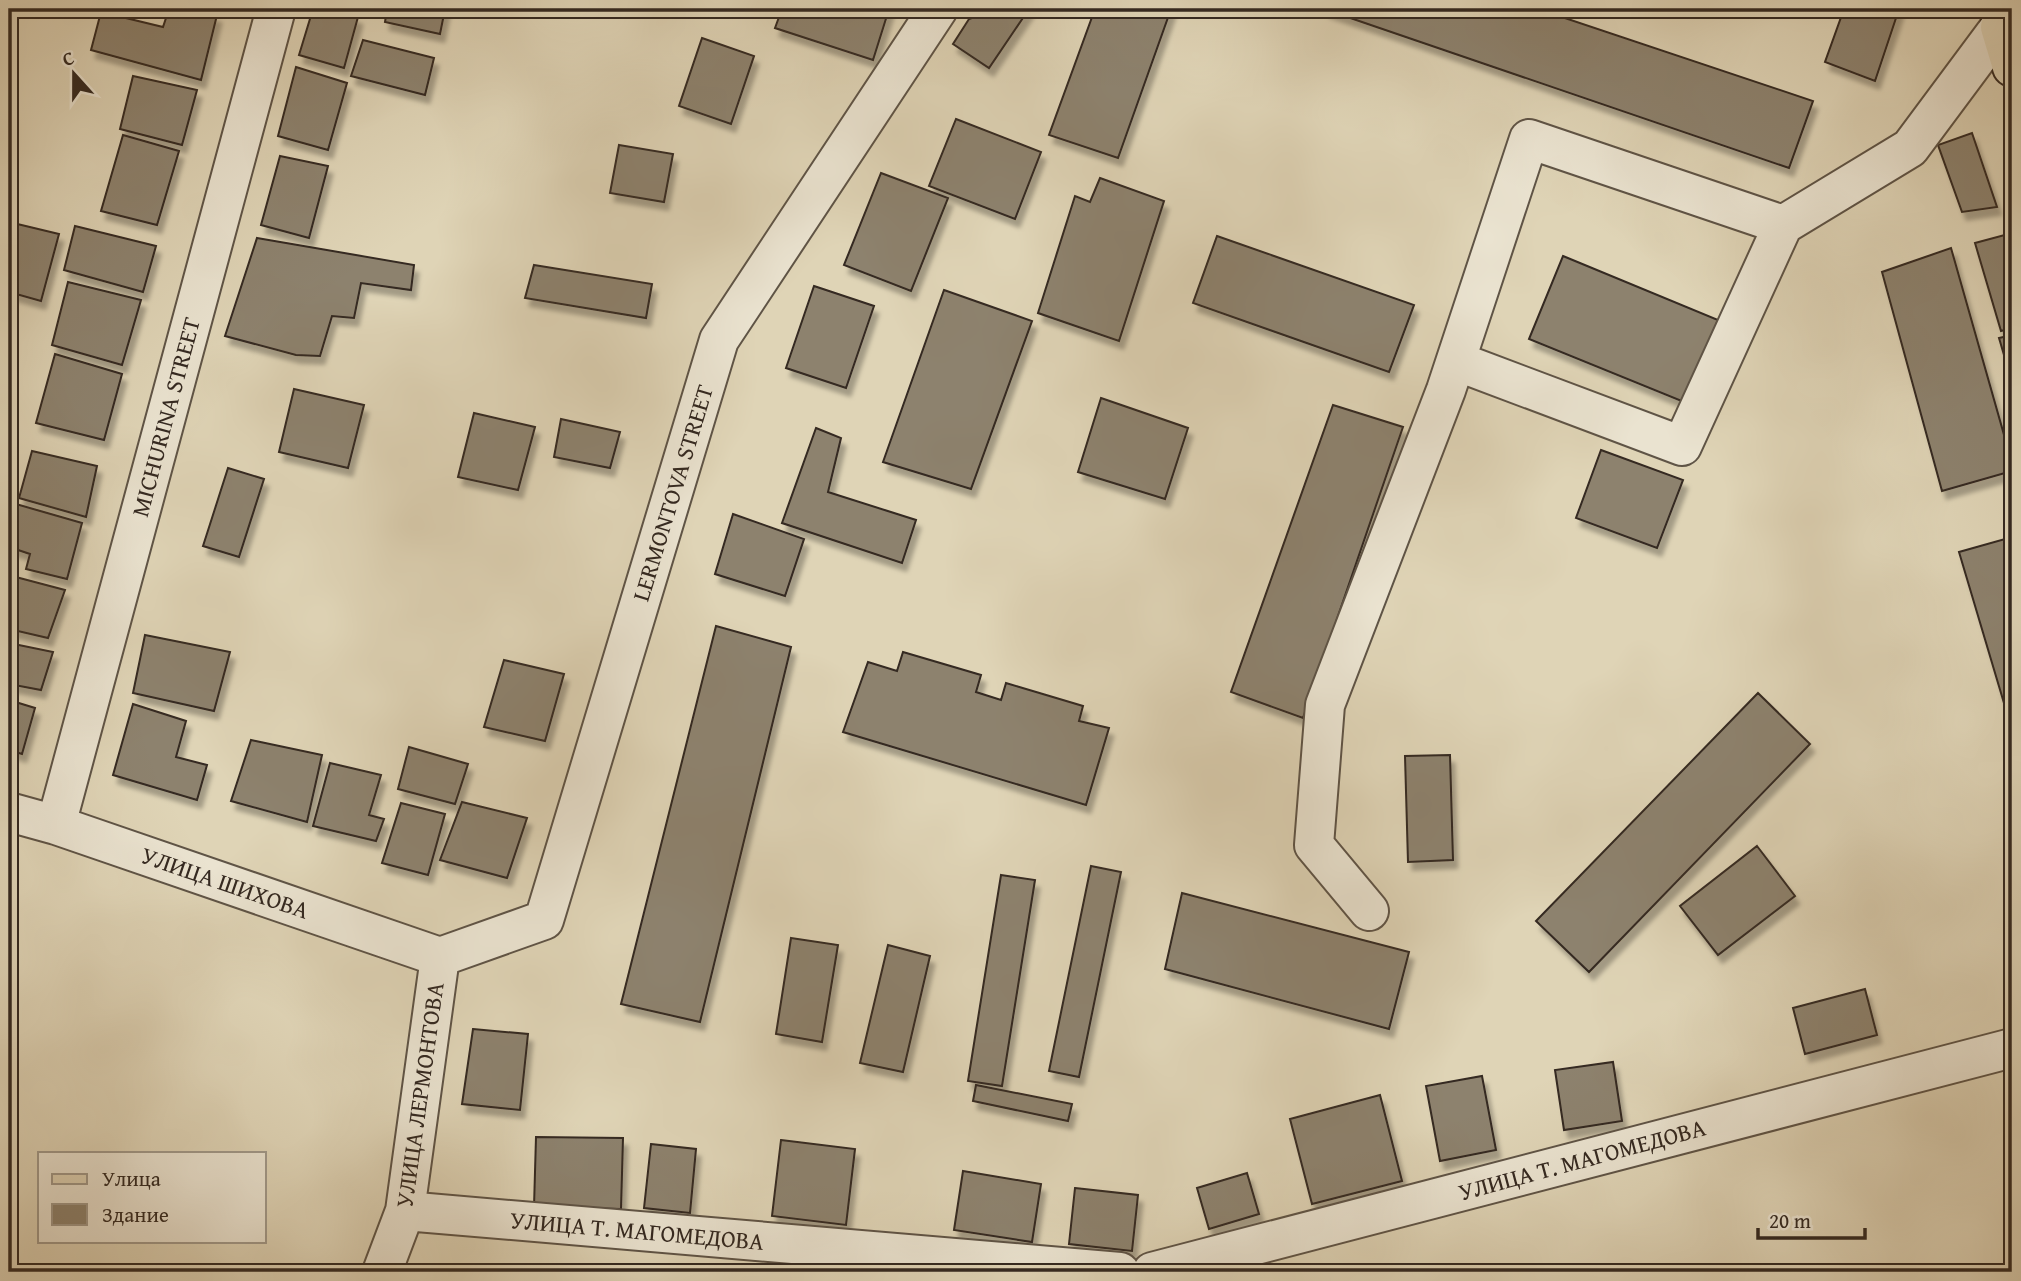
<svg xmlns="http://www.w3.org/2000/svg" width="2021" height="1281" font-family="'Gentium Book Plus',serif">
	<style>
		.building { fill: #8d826e; stroke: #342921; stroke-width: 2; filter: url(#shadow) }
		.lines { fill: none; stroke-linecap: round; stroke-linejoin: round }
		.minor-casing { stroke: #5f5446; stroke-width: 42 }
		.major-casing { stroke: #342921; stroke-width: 42 }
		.minor { stroke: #eae3d0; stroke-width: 38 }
		.major { stroke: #dfd4b6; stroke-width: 38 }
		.labels { text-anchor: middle; stroke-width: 7; stroke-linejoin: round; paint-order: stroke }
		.street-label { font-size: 24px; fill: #342921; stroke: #eae3d0 }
	</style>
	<defs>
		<filter id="shadow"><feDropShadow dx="4.5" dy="8" stdDeviation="2" flood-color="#0004"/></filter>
	</defs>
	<rect width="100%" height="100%" fill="#dfd4b6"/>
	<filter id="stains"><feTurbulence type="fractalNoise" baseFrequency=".00286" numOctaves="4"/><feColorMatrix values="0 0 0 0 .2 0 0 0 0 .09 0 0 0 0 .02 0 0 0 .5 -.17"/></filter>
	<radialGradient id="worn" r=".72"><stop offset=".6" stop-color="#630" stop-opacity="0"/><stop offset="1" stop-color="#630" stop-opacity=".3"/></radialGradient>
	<path class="building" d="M169 9H185L217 15 201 80 91 50 101 12 163 27Z
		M313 9H332L358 17 344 68 299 55Z
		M387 9H445L440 34 385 22Z
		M782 9H889L873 60 775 28Z
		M985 9H1029L989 68 953 44 969 19 981 15Z
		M1095 9H1171L1118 158 1049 135Z
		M1324 9H1538L1813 101 1789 168Z
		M1844 9H1899L1875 81 1825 62Z
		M702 38 754 56 731 124 679 106Z
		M363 40 434 58 425 95 351 76Z
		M296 67 347 83 328 150 278 136Z
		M133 76 197 90 182 145 120 129Z
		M956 119 1041 152 1015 219 929 186Z
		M1972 133 1997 207 1962 212 1938 145Z
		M123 135 179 151 157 225 101 211Z
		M619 145 673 154 664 202 610 193Z
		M280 156 328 166 309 238 261 225Z
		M881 173 948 198 911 291 844 265Z
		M1100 178 1164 201 1119 341 1038 313 1075 196 1090 202Z
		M9 222 59 234 41 301 9 292Z
		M75 226 156 246 143 292 64 270Z
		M2012 233V328L2001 331 1975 243Z
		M1217 236 1414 305 1389 372 1193 303Z
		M257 238 414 265 411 290 361 283 354 318 332 316 320 356 296 355 225 336Z
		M1951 248 2012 463V471L1942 491 1882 272Z
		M1563 256 1718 320 1684 402 1529 339Z
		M534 265 652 284 646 318 525 298Z
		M68 282 141 300 122 365 52 345Z
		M814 286 874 306 846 388 786 368Z
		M944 290 1032 321 971 489 883 462Z
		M2012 335V382L1999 338Z
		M55 354 122 374 104 440 36 423Z
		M294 389 364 405 348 468 279 452Z
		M1101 398 1188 428 1165 499 1078 472Z
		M1333 405 1403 427 1303 718 1231 692Z
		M474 413 535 427 518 490 458 477Z
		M561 419 620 432 610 468 554 457Z
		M816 428 841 438 828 492 916 520 902 563 782 523Z
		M1601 450 1683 480 1657 548 1576 518Z
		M32 451 97 466 86 517 19 498Z
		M228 468 264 479 239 557 203 546Z
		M9 502 82 523 67 579 26 569 30 554 9 547Z
		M733 514 804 539 785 596 715 574Z
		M2012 537V730L1959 552Z
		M12 576 65 590 48 638 9 629V587Z
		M716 626 791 647 700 1022 621 1004Z
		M145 635 230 652 214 711 133 693Z
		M9 643 53 652 41 690 9 684Z
		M903 652 981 675 976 692 1001 700 1006 683 1083 706 1079 721 1109 728 1086 805 843 732 868 662 897 671Z
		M504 660 564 674 545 741 484 727Z
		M1758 693 1810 744 1589 972 1536 921Z
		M9 700 35 708 22 754 9 750Z
		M133 704 186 721 176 757 207 765 197 800 113 775Z
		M251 740 322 755 307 822 231 801Z
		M409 747 468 764 455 804 398 789Z
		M1450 755 1453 860 1408 862 1405 756Z
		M330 763 381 775 369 815 384 819 376 841 313 826Z
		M462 802 527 818 507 878 440 860Z
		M401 803 445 814 428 875 382 863Z
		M1757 846 1795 896 1718 955 1680 906Z
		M1091 866 1121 872 1079 1077 1049 1071Z
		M1001 875 1035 880 1002 1086 968 1081Z
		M1182 893 1409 952 1389 1029 1165 969Z
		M791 938 838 945 822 1042 776 1034Z
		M888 945 930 956 903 1072 860 1063Z
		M1865 989 1877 1035 1805 1054 1793 1008Z
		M473 1029 528 1034 520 1110 462 1104Z
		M1613 1062 1622 1121 1564 1130 1555 1070Z
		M1482 1076 1496 1150 1440 1161 1426 1086Z
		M976 1085 1072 1104 1068 1121 973 1101Z
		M1380 1095 1402 1181 1312 1204 1290 1119Z
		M536 1137 623 1138 621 1209 534 1207Z
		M781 1140 855 1149 846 1225 772 1216Z
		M651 1144 696 1149 690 1213 644 1208Z
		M963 1171 1041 1184 1032 1242 954 1230Z
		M1247 1173 1259 1214 1209 1229 1197 1188Z
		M1075 1188 1138 1195 1132 1251 1069 1244Z"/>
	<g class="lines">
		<g class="minor-casing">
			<path id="minor" d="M1456 361 1682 446 1783 225
				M9 812 56 825 440 957
				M56 825 276 9
				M1369 911 1314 845 1325 705 1446 390 1529 139 1783 225 1910 148 2000 27
				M440 957 544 920 719 340 938 9
				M405 1211 1120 1272
				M382 1272 405 1211 440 957
				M1152 1272 2012 1048"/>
		</g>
		<g class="major-casing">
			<path id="major" d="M2006 9 2000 27 2012 67"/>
		</g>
		<use href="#minor" class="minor"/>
		<use href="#major" class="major"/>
	</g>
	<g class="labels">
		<g class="street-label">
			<text transform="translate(166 417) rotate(-75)" y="8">MICHURINA STREET</text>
			<text transform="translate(673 493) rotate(-73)" y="8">LERMONTOVA STREET</text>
			<text transform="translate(225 883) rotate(19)" y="8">УЛИЦА ШИХОВА</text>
			<text transform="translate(420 1095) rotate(-82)" y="8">УЛИЦА ЛЕРМОНТОВА</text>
			<text transform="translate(1582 1160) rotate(-15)" y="8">УЛИЦА Т. МАГОМЕДОВА</text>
			<text transform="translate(637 1231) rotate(5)" y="8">УЛИЦА Т. МАГОМЕДОВА</text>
		</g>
	</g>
	<rect width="2021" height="1281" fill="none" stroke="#dfd4b6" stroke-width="35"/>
	<rect x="10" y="10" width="2000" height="1260" fill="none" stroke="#342921" stroke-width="3.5"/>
	<rect x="18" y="18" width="1986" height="1246" fill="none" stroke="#342921" stroke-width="2"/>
	<rect x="38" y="1152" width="228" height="91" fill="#eae3d0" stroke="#a1998a" stroke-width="2"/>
	<rect x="52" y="1174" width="35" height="10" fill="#dfd4b6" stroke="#a1998a" stroke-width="2"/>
	<text x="102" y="1186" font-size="21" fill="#342921">Улица</text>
	<rect x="52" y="1204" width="35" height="21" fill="#8d826e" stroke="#a1998a" stroke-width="2"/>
	<text x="102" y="1222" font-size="21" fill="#342921">Здание</text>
	<g transform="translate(74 74) rotate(339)" stroke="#eae3d0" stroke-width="5" paint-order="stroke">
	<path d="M0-5L12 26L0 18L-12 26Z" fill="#342921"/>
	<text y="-10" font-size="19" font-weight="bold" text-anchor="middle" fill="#342921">С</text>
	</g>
	<path d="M1758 1228v10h107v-10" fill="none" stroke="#342921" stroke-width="3.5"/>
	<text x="1769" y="1228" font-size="21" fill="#342921" stroke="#eae3d0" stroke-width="5" paint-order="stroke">20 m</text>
	<rect width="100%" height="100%" filter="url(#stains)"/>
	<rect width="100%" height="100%" fill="url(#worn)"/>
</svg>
